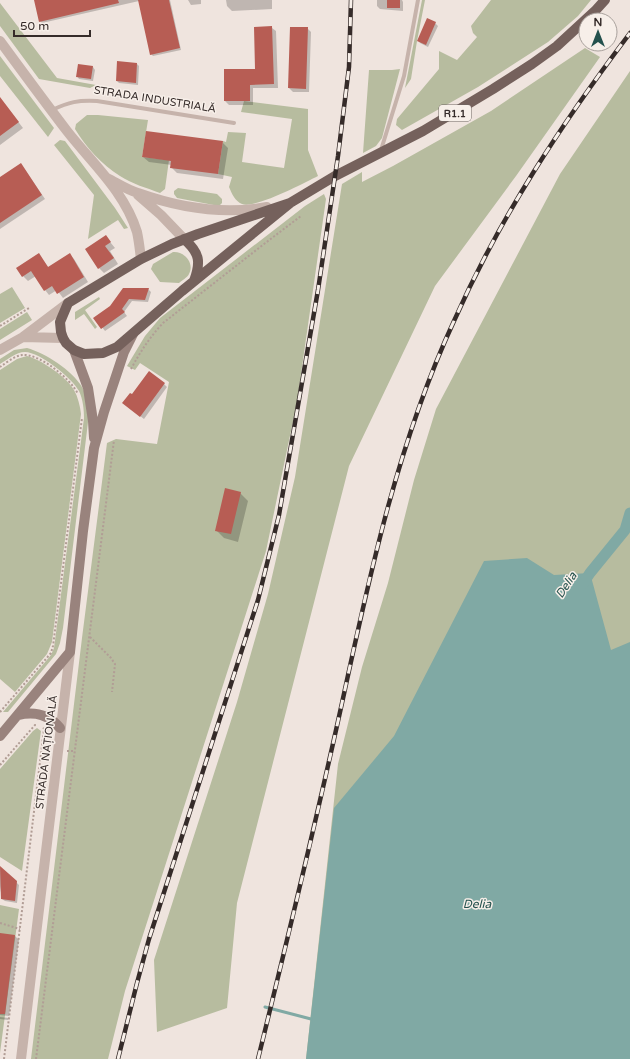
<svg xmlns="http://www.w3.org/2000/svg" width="630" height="1059" font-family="'Varela Round',sans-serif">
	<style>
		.green { fill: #b7bc9f }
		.water { fill: #80a9a4 }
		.shadow { fill: #0003 }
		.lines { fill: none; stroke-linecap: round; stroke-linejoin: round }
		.stream { stroke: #80a9a4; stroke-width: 3 }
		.canal { stroke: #80a9a4; stroke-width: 11 }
		.building { fill: #b75d54 }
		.path { stroke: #b19d95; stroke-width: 2; stroke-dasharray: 2 2; stroke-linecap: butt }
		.service { stroke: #c6b3ab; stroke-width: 4 }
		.tertiary { stroke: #c6b3ab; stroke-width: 10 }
		.secondary { stroke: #99837d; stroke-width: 10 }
		.primary { stroke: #75615c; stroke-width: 10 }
		.rail-casing { stroke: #352b29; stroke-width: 4.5 }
		.rail { stroke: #f7efe9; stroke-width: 3; stroke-dasharray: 9; stroke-linecap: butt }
		.labels { text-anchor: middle; stroke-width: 3; stroke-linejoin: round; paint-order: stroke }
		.shield { fill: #f7efe9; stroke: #6f6663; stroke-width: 1 }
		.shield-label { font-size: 10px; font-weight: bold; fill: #352b29 }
		.street-label { font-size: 11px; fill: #352b29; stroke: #f7efe9 }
		.water-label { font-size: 12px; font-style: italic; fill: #24514d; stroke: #f7efe9 }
	</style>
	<rect width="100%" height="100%" fill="#efe4de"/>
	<path class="green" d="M422 0H425L417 41 411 79 405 88Z
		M491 0H591L578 16 548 42 478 87 402 130 396 125 397 119 439 69V51L457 60 477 37 473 33 471 26Z
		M0 3 57 78 96 85 90 88 39 79 0 26Z
		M585 48 600 57 516 176 435 286 349 466 237 903 227 1008 157 1032 154 960 237 702 268 594 295 477 342 184 362 172V182L393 166 491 111Z
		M0 56 54 128 48 137 0 76Z
		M400 69 382 138 376 146 363 153 369 70H392Z
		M630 71V800L306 1059 338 764 362 667 388 583 414 480 436 409 560 174Z
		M244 101 308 109V150L318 176C304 183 255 209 242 204 235 201 232 194 229 187L232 177 218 174 223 141 226 142 228 132 246 133 242 162 284 168 292 119 241 112Z
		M87 115H98L148 120 142 157 169 160 165 189 160 193C147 188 132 184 120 176 102 165 86 147 75 129L76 124Z
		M60 140 65 141 115 208 128 228 124 229 118 220 88 239 94 195 54 145Z
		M178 188 217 194 222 199V203L219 206 177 198 174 194V191Z
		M324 194 326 199 297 402 266 551 125 991 108 1059H31L82 638 107 443 116 439 157 444 169 382 140 363 135 370 127 366 145 336 160 318 305 206Z
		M173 252C184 251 195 263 189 274 187 278 182 280 179 283L160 282 151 269 153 264Z
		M12 287 25 308 0 323V294Z
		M99 297 100 299 85 310 97 327 95 329 84 314 75 320V312Z
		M27 312 32 320 0 340V329Z
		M27 348C45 353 72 370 82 387 87 395 87 405 89 414L63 628 60 643 56 654 8 712H3L51 655 54 648 84 418C84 410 83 399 79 391 72 378 40 352 25 352 16 352 7 360 0 364V359L14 350Z
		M27 356C40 359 67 377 74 390 78 397 80 406 81 414L52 642 47 654 15 692 0 679V370L17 359Z
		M37 728 41 731 22 871 0 857V769L33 731Z
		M0 905 19 909 0 1053Z"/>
	<path class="water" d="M527 558 554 575 590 573 611 650 630 642V1059H306L334 808 394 736 484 561Z"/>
	<path class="shadow" d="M35 0H170L181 50 153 56 151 54 139 1 42 23 40 21Z
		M188 0H201V4L191 5Z
		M226 0H272V9L232 11 227 6Z
		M377 0H402L403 2V11L380 9 377 6Z
		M435 23 438 26 428 47 420 43 418 40Z
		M272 28 276 31 278 88H253V105H229L225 101 256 70Z
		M307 28 311 32 309 92H293L289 88Z
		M137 64 139 66 138 85 119 83 117 81Z
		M79 66 93 67 95 70 93 81 79 79 77 76Z
		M0 98 23 128 0 145Z
		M222 142 228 148 223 179 177 173 172 168V165L149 162 143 157Z
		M21 164 45 199 0 229V178Z
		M106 237 115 248 110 251 118 264 104 273 99 268 87 249Z
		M38 254 49 268 70 255 74 259 88 282 63 298 57 290 49 295 45 290 36 276 28 281 23 276Z
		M148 289 151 292 148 302 132 301 124 312 127 316 105 331 95 318 111 306Z
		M164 384 167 387 144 419 126 405 132 395Z
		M240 493 248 501 238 542 224 538 216 530Z
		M0 867 19 885 17 903 5 901 2 899 0 886Z
		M0 934 15 936 19 940 9 1016 0 1015Z
		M0 1017 9 1018 8 1020 0 1019Z"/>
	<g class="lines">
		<path class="stream" d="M265 1007 311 1019"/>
		<path class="canal" d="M582 585 590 573 625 530 630 513"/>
	</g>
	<path class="building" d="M34 0H118L119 3 39 22Z
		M138 0H169L180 48 150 55Z
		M387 0H400V8H387Z
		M427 18 436 22 426 45 417 41Z
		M272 26 274 84 250 85V101H224V69H255L254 27Z
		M290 27H308L306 89 288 88Z
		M117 61 137 63 136 83 116 81Z
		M78 64 93 66 91 79 76 77Z
		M0 97 19 122 0 136Z
		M146 131 223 141 218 174 170 168 171 161 142 157Z
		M21 163 42 195 0 223V177Z
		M106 235 111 242 105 246 114 258 98 269 85 249Z
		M39 253 48 267 70 253 84 277 57 294 52 286 44 291 31 271 22 277 16 268Z
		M123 288H149L145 300 129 299 122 309 125 312 101 329 93 318 110 306Z
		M149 371 165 383 140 417 122 403 130 393 132 394Z
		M225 488 241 492 231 534 215 531Z
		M0 866 17 881 15 901 1 899Z
		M0 933 15 935 5 1014H0Z"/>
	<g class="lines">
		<path class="path" d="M0 326 29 308
			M0 367C6 363 14 356 22 355 39 353 71 379 78 394
			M131 369C140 352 150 337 163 323L264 244 301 216
			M90 637 111 658 115 664 112 692
			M0 712 51 653 53 646 82 418
			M67 751H75
			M0 765 35 725H37
			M0 923 20 929
			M4 1059 44 729 43 727
			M36 1059 114 440"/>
		<path class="service" d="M52 110C69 102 78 100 97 101L234 123
			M381 150 404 76 418 0"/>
		<path class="tertiary" d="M0 41C22 71 44 101 67 131 92 163 125 192 137 232 139 241 140 251 141 259
			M107 178C117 183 127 190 138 193 180 208 223 215 267 207
			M138 195 161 215 184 239
			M23 337 63 338
			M0 350 23 337 68 303
			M21 1059 70 652"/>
		<path class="secondary" d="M74 350 88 388 93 421 94 438
			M18 715C36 711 49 715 60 728
			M0 736 70 652 83 531 94 448 104 412 124 352 133 334"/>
		<path class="primary" d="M290 203 198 234 172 244 141 259 68 303 60 322 61 332 63 338 66 343 74 350 84 354 103 353 117 347 182 291 290 203 335 176 423 131 493 89 532 64 557 46 595 11 605 0
			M184 239C200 253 201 262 194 281"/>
		<g class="rail-casing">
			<path id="rail" d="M118 1059 137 983 149 939 258 600 279 515 318 290 338 156 349 67 351 0
				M258 1059C287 941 316 822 342 703 370 573 398 442 454 321 500 217 562 123 630 33"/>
		</g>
		<use href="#rail" class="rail"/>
	</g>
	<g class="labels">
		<rect class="shield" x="439" y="105" width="32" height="16" rx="3"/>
		<g class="shield-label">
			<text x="455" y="117">R1.1</text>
		</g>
		<g class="street-label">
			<text transform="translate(155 99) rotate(9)" y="4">STRADA INDUSTRIALĂ</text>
			<text transform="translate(46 752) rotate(-83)" y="4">STRADA NAȚIONALĂ</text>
		</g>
		<g class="water-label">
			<text transform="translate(566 585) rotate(-57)" y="4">Delia</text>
			<text x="477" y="908">Delia</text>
		</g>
	</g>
	<g transform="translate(598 32)"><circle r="19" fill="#f7efe9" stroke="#a9a19c"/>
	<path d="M0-3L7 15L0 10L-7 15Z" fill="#24514d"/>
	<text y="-6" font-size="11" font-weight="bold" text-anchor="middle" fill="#352b29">N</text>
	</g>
	<path d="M14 30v6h76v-6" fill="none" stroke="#352b29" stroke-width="2"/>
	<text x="20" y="30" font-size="12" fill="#352b29" stroke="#f7efe9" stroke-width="3" paint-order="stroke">50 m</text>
</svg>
